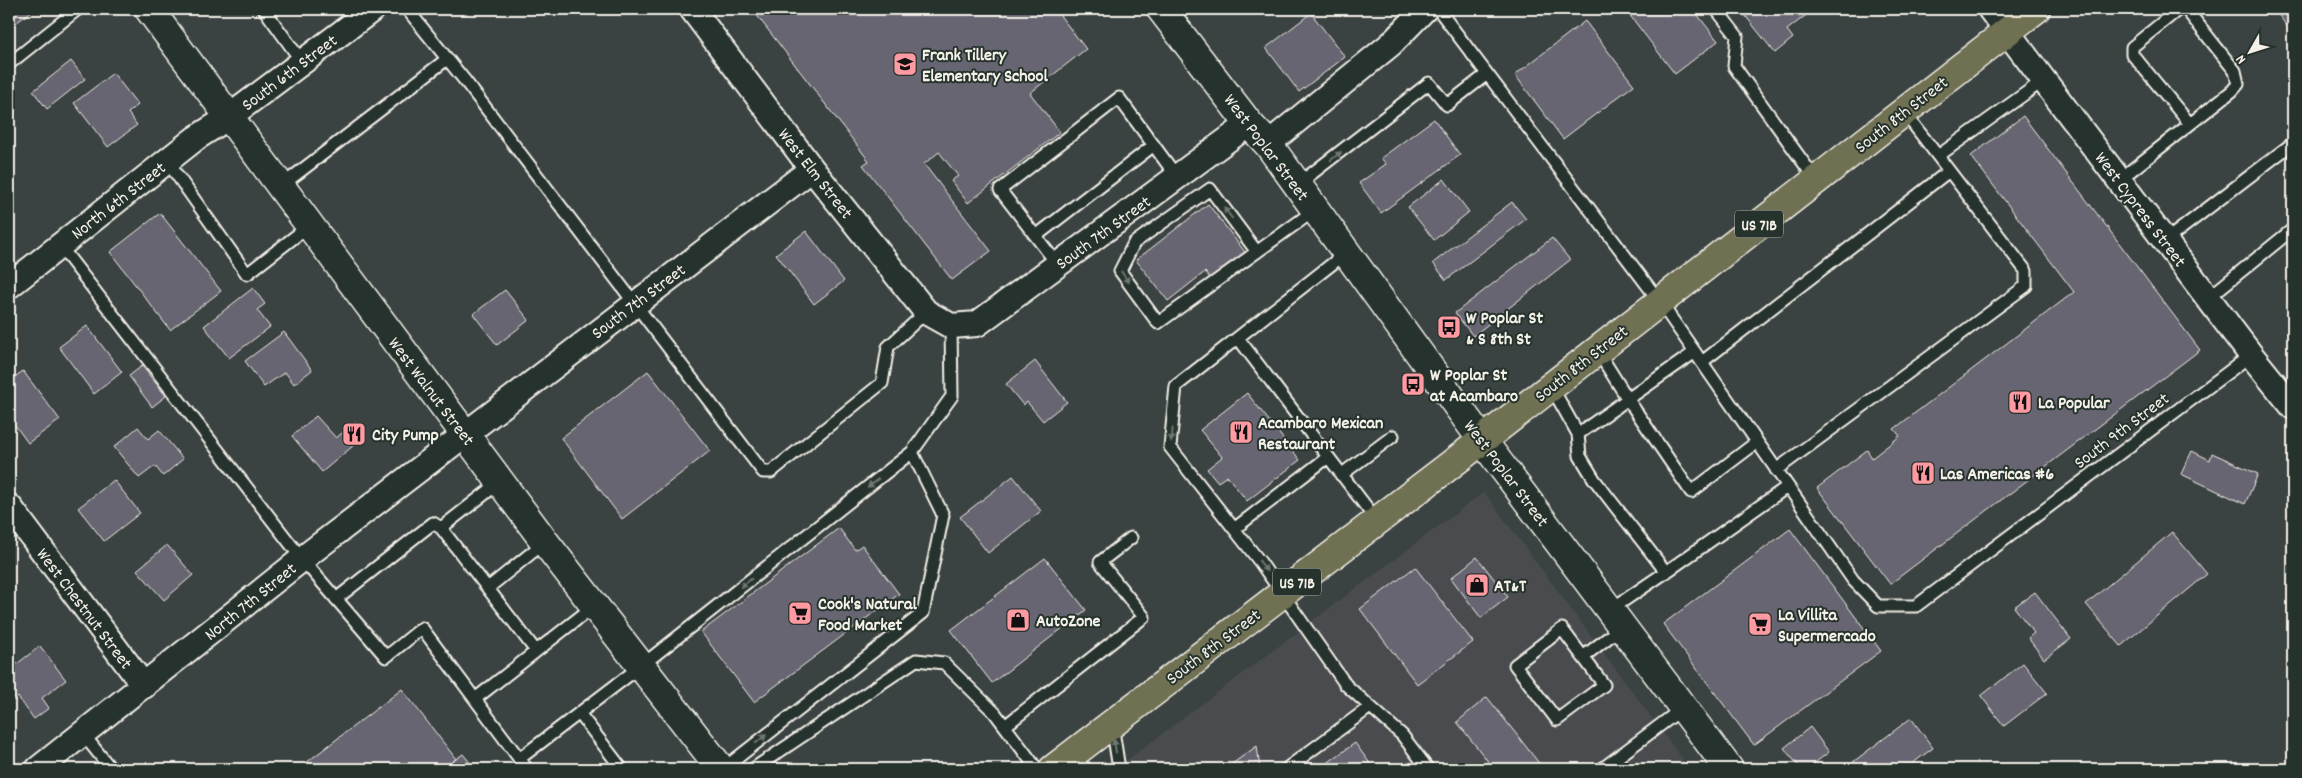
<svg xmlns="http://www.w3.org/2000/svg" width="2302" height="778" font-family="Dekko,sans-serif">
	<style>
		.built { fill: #484c50 }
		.building { fill: #676572; stroke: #f4f1e8 }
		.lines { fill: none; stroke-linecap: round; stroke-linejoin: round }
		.service-casing { stroke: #f4f1e8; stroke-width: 15 }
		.minor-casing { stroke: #f4f1e8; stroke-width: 28 }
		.tertiary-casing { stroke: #f4f1e8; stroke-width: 31 }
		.secondary-casing { stroke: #f4f1e8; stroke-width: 31 }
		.primary-casing { stroke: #f4f1e8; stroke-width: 31 }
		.service { stroke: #26332d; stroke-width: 11 }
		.minor { stroke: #26332d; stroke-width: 24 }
		.tertiary { stroke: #26332d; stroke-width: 28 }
		.secondary { stroke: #26332d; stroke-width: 28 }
		.primary { stroke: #706f52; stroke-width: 28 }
		.oneway { fill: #6e766e }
		.labels { text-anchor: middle; stroke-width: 4; stroke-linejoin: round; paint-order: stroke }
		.shield { fill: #26332d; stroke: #b6b8b0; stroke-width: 1 }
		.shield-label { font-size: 16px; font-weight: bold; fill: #f4f1e8 }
		.poi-label { font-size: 18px; font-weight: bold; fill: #f4f1e8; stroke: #26332d; text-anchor: start }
		.street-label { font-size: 18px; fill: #f4f1e8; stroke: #26332d }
	</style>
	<rect width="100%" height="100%" fill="#3a4242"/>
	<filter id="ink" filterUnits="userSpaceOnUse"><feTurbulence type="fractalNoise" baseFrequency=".02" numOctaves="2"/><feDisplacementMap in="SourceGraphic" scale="10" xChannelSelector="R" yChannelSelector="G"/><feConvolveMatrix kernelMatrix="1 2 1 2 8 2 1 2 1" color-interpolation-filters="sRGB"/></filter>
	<g filter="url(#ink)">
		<path class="built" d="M1484 492 1690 769H1115Z"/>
		<path class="building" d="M9 9H31L32 11 9 28Z
			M752 9H1055L1086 49 1030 93 1060 132 968 203 951 181 958 176 939 152 924 164 991 251 952 280 863 165 869 161Z
			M1625 9H1693L1718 41 1675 74Z
			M1740 9H1814L1787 30 1793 38 1775 53Z
			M2274 9H2293V34Z
			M1311 13 1345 57 1299 92 1266 48Z
			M1585 21 1634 85 1563 139 1515 75Z
			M9 36 15 44 9 49Z
			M71 61 85 79 47 109 33 91Z
			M113 73 138 105 128 113 137 125 108 147 74 103Z
			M2023 116 2200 350 1890 584 1817 488 1867 450 1872 458 1900 436 1894 429 2074 292 1971 156Z
			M1434 119 1460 155 1381 213 1359 183 1386 164 1381 158Z
			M1444 179 1469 212 1434 240 1408 207Z
			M1512 202 1526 219 1446 280 1433 263Z
			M1208 204 1245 252 1211 279 1205 272 1168 301 1136 260Z
			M160 213 221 291 170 330 110 252Z
			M806 231 844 281 814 304 776 254Z
			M1552 238 1570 260 1473 336 1455 313Z
			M253 288 265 304 257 310 270 327 229 358 204 326Z
			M505 290 529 320 497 345 473 314Z
			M87 326 122 372 94 394 59 347Z
			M284 332 312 370 294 384 285 372 264 387 245 361Z
			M1035 361 1067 402 1043 421 1027 402 1023 405 1006 384Z
			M142 366 166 396 152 407 129 376Z
			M23 371 60 420 28 443 9 417V381Z
			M648 371 710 451 622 519 561 438Z
			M1247 393 1300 460 1247 501 1227 476 1218 482 1207 469 1222 457 1200 430Z
			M316 416 336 438 356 422 366 435 322 472 292 436Z
			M138 427 148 439 159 430 183 459 163 476 155 466 139 478 114 447Z
			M2192 451 2210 460 2212 453 2258 474 2245 504 2181 474Z
			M1013 476 1041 511 988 553 960 517Z
			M114 480 140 513 104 541 78 508Z
			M839 528 855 550 862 545 899 594 754 702 701 632Z
			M1790 529 1881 651 1754 745 1663 624Z
			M2172 532 2207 574 2121 646 2086 604Z
			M167 545 193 575 164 600 137 570Z
			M1477 557 1508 597 1481 618 1451 578Z
			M1045 558 1086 610 992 683 951 630Z
			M1415 567 1473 642 1417 684 1360 609Z
			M2035 592 2071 639 2044 659 2028 638 2034 633 2014 607Z
			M40 646 66 680 42 698 49 708 34 719 18 697 10 703 9 701V670Z
			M2023 663 2047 693 2004 726 1981 696Z
			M402 689 456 759 443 769H298Z
			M1487 697 1542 767 1539 769H1494L1457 722Z
			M1911 718 1933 748 1905 769H1859L1853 762Z
			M1810 727 1829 752 1807 769H1801L1784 748Z
			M1355 743 1374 769H1319Z
			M1257 746 1260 769H1225Z
			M463 754 475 769H443L456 759Z"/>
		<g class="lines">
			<g class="service-casing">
				<path id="service" d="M264 9 302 62
					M407 9 466 82 763 472H771L882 383 888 347 926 312
					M1438 9 1660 302 1853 580 1878 606H1916L2251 355
					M1716 9 1737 36 1734 66 1816 180
					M2179 9 2132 47V54L2190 124
					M9 64 78 9
					M1938 156 2044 80
					M167 161 247 274 310 225
					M2119 180 2232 91 2238 84 2235 71 2186 9
					M1297 185 1429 83 1447 105 1487 74
					M281 186 447 59
					M1036 236 1154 145
					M2165 241 2293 143
					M60 246 302 559 386 657 422 628 527 769
					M1257 252 1210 189 1134 243 1120 271 1158 323 1315 210
					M1346 253 1176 386 1170 447 1260 562 1346 685 1402 735 1428 769
					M1058 265 1000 190 1119 98 1177 177
					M2208 298 2293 229
					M1238 338 1377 521
					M1597 350 1629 401 1691 492 1757 442
					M1702 362 1949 171
					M1551 386 1578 434 1695 352
					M1578 434 1580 456 1594 479 1666 572 1610 610
					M1776 470 2026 286V271L1904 112
					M1341 475 1393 436
					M441 528 500 482
					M1234 529 1328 457
					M1666 572 1787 487
					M488 588 545 542
					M336 599 433 523 441 528 536 651
					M1583 657 1604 685 1557 720 1515 665 1562 629 1583 657 1622 627
					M475 699 594 606
					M579 713 622 769
					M1112 724 1119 769
					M1005 726 1144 617 1100 562 1131 538
					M83 734 111 769
					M519 759 641 666 912 452
					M1068 760 1087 769
					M723 769 923 613 943 515 912 452 952 396 951 326
					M753 769 916 660 944 663 995 713 1037 769
					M1286 769 1370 707
					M1602 769 1683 708"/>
			</g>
			<g class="minor-casing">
				<path id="minor" d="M692 9 812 169 926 312 951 326 977 324 1249 124
					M1990 9 2251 355 2293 407
					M1268 144 1391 44 1425 9
					M9 286 196 138 229 117 373 9
					M9 506 144 686
					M38 769 302 559 812 169"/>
			</g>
			<g class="tertiary-casing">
				<path id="tertiary" d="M1161 9 1249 124 1268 144 1482 440 1729 769"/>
			</g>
			<g class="secondary-casing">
				<path id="secondary" d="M149 9 545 542 721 769"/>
			</g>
			<g class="primary-casing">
				<path id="primary" d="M1053 769 1462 456 2036 9"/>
			</g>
			<use href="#service" class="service"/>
			<use href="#minor" class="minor"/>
			<use href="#tertiary" class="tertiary"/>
			<use href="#secondary" class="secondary"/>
			<use href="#primary" class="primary"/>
		</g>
		<defs><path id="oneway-solid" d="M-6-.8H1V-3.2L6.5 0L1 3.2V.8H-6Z" transform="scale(1.25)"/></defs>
		<g class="oneway">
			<use href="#oneway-solid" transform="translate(1336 156) rotate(-38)"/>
			<use href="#oneway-solid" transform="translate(1228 213) rotate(-127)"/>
			<use href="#oneway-solid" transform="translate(1125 277) rotate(56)"/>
			<use href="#oneway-solid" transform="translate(1172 435) rotate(96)"/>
			<use href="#oneway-solid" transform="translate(873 483) rotate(142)"/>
			<use href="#oneway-solid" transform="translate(1263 566) rotate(54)"/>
			<use href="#oneway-solid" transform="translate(746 583) rotate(142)"/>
			<use href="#oneway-solid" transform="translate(761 739) rotate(-38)"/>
			<use href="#oneway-solid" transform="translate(1115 746) rotate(-98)"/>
		</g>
	</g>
	<defs>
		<g id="school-square" transform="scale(1.25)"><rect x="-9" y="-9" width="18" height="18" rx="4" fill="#ff9aa2" stroke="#26332d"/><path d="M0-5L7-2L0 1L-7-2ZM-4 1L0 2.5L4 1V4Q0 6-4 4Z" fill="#111"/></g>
		<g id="bus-square" transform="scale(1.25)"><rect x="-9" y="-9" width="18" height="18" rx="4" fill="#ff9aa2" stroke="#26332d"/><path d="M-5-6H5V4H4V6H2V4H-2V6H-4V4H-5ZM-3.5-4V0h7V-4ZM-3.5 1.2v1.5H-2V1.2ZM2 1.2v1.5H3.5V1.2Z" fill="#111"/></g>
		<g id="restaurant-square" transform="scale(1.25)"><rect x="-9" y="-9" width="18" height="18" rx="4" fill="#ff9aa2" stroke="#26332d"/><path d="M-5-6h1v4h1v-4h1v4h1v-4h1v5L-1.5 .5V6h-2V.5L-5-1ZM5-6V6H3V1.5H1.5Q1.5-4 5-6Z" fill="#111"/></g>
		<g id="shop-square" transform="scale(1.25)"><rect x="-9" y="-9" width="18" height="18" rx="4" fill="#ff9aa2" stroke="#26332d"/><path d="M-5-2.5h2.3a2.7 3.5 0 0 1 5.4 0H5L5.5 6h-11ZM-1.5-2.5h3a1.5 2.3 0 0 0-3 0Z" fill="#111"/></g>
		<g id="supermarket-square" transform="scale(1.25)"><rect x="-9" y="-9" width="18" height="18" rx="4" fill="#ff9aa2" stroke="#26332d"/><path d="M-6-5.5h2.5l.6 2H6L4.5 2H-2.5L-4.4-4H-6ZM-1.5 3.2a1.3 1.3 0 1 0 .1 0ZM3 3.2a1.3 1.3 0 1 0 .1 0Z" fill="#111"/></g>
	</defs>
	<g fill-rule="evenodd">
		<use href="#school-square" x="905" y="64"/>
		<use href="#bus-square" x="1449" y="327"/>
		<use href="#bus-square" x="1413" y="384"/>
		<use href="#restaurant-square" x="2020" y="402"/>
		<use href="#restaurant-square" x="1241" y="432"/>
		<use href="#restaurant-square" x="354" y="434"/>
		<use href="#restaurant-square" x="1923" y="473"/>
		<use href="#shop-square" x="1477" y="585"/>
		<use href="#supermarket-square" x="800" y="613"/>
		<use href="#shop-square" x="1018" y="620"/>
		<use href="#supermarket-square" x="1760" y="624"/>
	</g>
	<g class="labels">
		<g class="shield">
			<rect x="1735" y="210.5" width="48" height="27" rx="4"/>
			<rect x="1273" y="568.5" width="48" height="27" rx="4"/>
		</g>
		<g class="shield-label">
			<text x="1759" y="230">US 71B</text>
			<text x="1297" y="588">US 71B</text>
		</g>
		<g class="poi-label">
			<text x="922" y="60">Frank Tillery<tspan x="922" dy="21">Elementary School</tspan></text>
			<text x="1466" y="323">W Poplar St<tspan x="1466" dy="21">&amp; S 8th St</tspan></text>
			<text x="1430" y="380">W Poplar St<tspan x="1430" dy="21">at Acambaro</tspan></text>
			<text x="2038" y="408">La Popular</text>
			<text x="1258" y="428">Acambaro Mexican<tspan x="1258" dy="21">Restaurant</tspan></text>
			<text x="372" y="440">City Pump</text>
			<text x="1940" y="479">Las Americas #6</text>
			<text x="1494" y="591">AT&amp;T</text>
			<text x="818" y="609">Cook's Natural<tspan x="818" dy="21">Food Market</tspan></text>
			<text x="1778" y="620">La Villita<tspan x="1778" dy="21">Supermercado</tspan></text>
			<text x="1036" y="626">AutoZone</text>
		</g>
		<g class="street-label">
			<text transform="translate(289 72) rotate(-37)" y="6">South 6th Street</text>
			<text transform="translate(1901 114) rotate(-38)" y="6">South 8th Street</text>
			<text transform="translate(1267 147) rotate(53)" y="6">West Poplar Street</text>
			<text transform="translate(816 173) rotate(52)" y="6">West Elm Street</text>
			<text transform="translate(118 200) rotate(-38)" y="6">North 6th Street</text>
			<text transform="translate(2141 209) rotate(53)" y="6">West Cypress Street</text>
			<text transform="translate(1103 232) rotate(-36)" y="6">South 7th Street</text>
			<text transform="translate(638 301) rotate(-37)" y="6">South 7th Street</text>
			<text transform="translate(1581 363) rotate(-38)" y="6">South 8th Street</text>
			<text transform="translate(432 391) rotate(53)" y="6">West Walnut Street</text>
			<text transform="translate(2121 430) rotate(-37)" y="6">South 9th Street</text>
			<text transform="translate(1507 473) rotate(53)" y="6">West Poplar Street</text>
			<text transform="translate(250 601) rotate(-39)" y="6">North 7th Street</text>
			<text transform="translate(85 608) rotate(53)" y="6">West Chestnut Street</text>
			<text transform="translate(1213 646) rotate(-37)" y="6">South 8th Street</text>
		</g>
	</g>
	<rect width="2302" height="778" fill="none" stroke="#26332d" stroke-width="30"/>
	<rect x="15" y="15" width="2272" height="748" fill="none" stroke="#f4f1e8" stroke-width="2" filter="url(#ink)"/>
	<g transform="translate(2250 52) rotate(231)" stroke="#26332d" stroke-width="4" paint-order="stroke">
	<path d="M0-4L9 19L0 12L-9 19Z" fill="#f4f1e8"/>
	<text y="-8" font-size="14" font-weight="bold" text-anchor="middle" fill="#f4f1e8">N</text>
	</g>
</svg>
